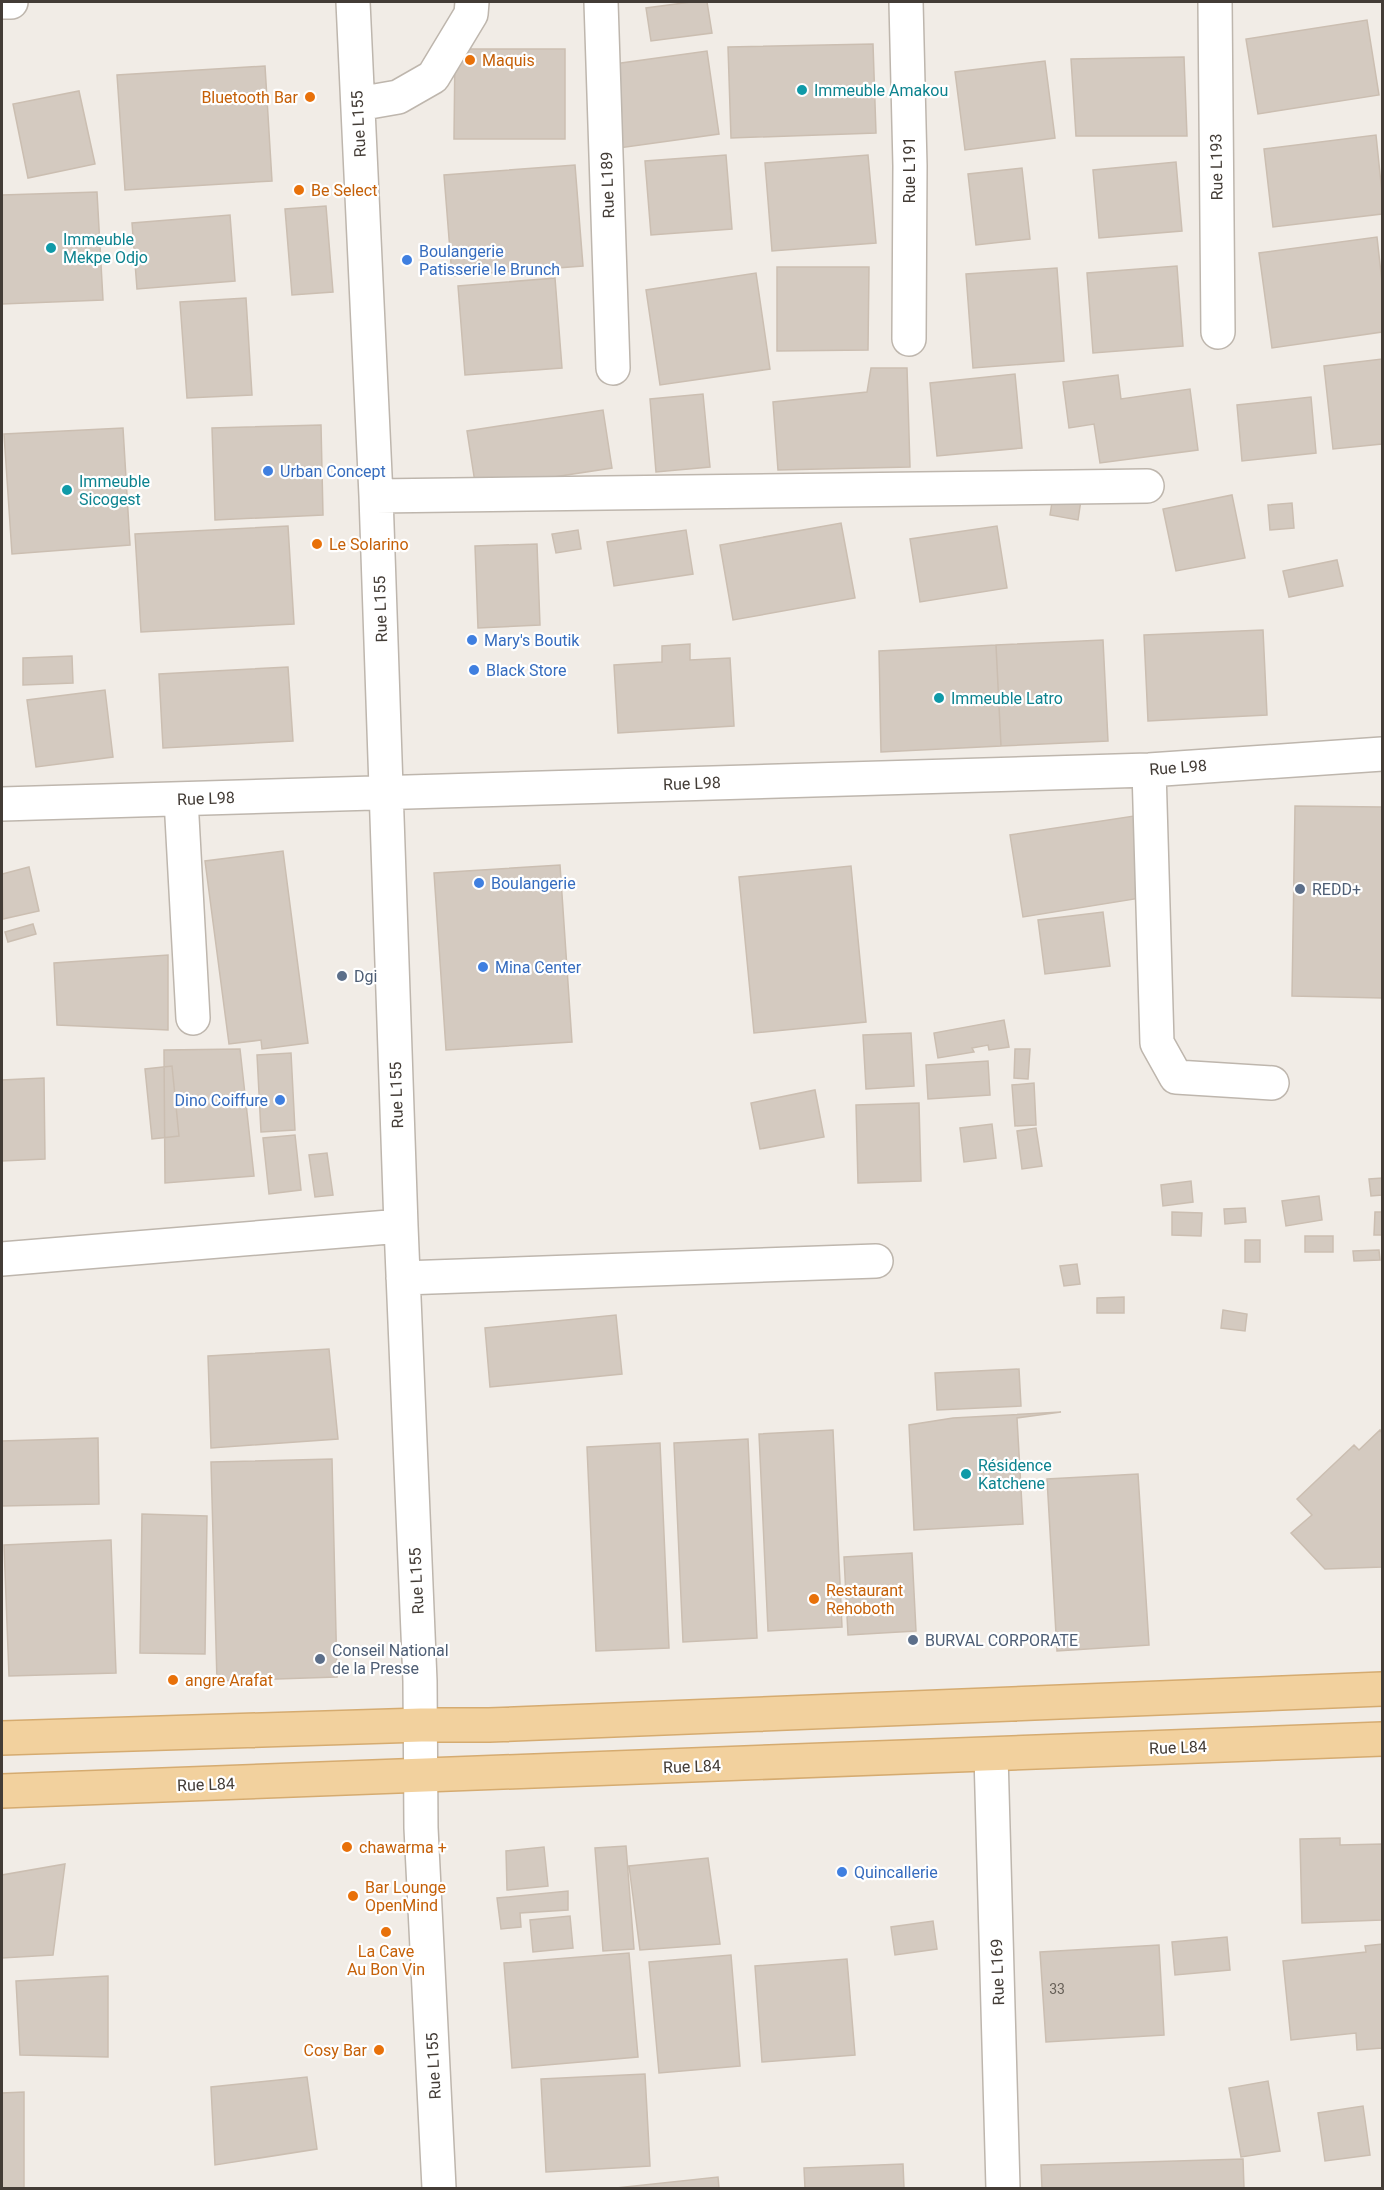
<svg xmlns="http://www.w3.org/2000/svg" width="1384" height="2190" font-family="Roboto,sans-serif">
	<style>
		.building { fill: #d4cac0; stroke: #cbbeb1; stroke-width: 1.5 }
		.lines { fill: none; stroke-linecap: round; stroke-linejoin: round }
		.minor-casing { stroke: #beb6ad; stroke-width: 36 }
		.major-casing { stroke: #d5ab70; stroke-width: 36 }
		.minor { stroke: #fff; stroke-width: 33 }
		.major { stroke: #f2d19e; stroke-width: 33 }
		.food-dot { fill: #e8710a; stroke: #fff; stroke-width: 2 }
		.culture-dot { fill: #0f9aa8; stroke: #fff; stroke-width: 2 }
		.shop-dot { fill: #3f7fe0; stroke: #fff; stroke-width: 2 }
		.service-dot { fill: #5c6f8a; stroke: #fff; stroke-width: 2 }
		.labels { text-anchor: middle; stroke-width: 4.5; stroke-linejoin: round; paint-order: stroke }
		.number-label { font-size: 14px; fill: #676058 }
		.food-label { font-size: 16px; fill: #c56008; stroke: #fff; text-anchor: start }
		.culture-label { font-size: 16px; fill: #0d838f; stroke: #fff; text-anchor: start }
		.street-label { font-size: 16px; fill: #433c36; stroke: #fff }
		.shop-label { font-size: 16px; fill: #366cbe; stroke: #fff; text-anchor: start }
		.service-label { font-size: 16px; fill: #4e5e75; stroke: #fff; text-anchor: start }
	</style>
	<rect width="100%" height="100%" fill="#f1ece6"/>
	<path class="building" d="M691 2H707L712 33 651 41 646 8Z
		M1367 20 1379 95 1258 114 1246 39Z
		M873 44 876 133 731 138 728 47Z
		M455 49H565V139H454Z
		M707 51 719 134 619 148 607 65Z
		M1184 57 1187 136H1076L1071 59Z
		M1045 61 1055 138 965 150 955 72Z
		M265 66 272 181 125 190 117 75Z
		M79 91 95 164 28 178 13 104Z
		M1376 135 1382 193V214L1273 227 1264 149Z
		M726 155 732 229 651 235 645 161Z
		M868 155 876 243 772 251 765 163Z
		M1176 162 1182 231 1099 238 1093 170Z
		M575 165 583 266 452 276 444 175Z
		M1022 168 1030 239 976 245 968 174Z
		M97 192 103 300 2 304V195Z
		M326 206 333 292 292 295 285 209Z
		M230 215 235 281 137 289 132 223Z
		M1377 237 1382 282V332L1272 348 1259 253Z
		M1177 266 1183 346 1093 353 1087 273Z
		M777 267H869L868 350 777 351Z
		M1057 268 1064 361 973 368 966 274Z
		M756 273 770 369 660 385 646 290Z
		M555 278 562 368 465 375 458 286Z
		M246 298 252 395 187 398 180 302Z
		M1382 359V444L1333 449 1324 366Z
		M871 368H907L910 467 778 470 773 402 867 392Z
		M1015 374 1022 448 937 456 930 383Z
		M1118 375 1121 399 1190 389 1198 450 1100 463 1094 424 1069 428 1063 382Z
		M703 394 710 467 656 472 650 399Z
		M1311 397 1316 453 1242 461 1237 405Z
		M603 410 612 468 476 489 467 431Z
		M321 425 323 515 215 520 212 428Z
		M123 428 130 545 12 554 4 434Z
		M1232 495 1245 558 1176 571 1163 509Z
		M1053 496 1081 500 1078 520 1050 515Z
		M1292 503 1294 528 1270 530 1268 505Z
		M841 523 855 598 733 620 720 545Z
		M288 526 294 624 141 632 135 534Z
		M997 526 1007 588 920 602 910 539Z
		M578 530 581 549 556 553 552 534Z
		M686 530 693 574 614 586 607 542Z
		M537 544 540 625 478 628 475 546Z
		M1337 560 1343 586 1289 597 1283 571Z
		M1263 630 1267 715 1148 721 1144 635Z
		M1103 640 1108 741 1001 746 996 645Z
		M690 644V660L730 658 734 726 618 733 614 665 662 662V646Z
		M996 645 1001 746 881 752 879 651Z
		M72 656 73 683 23 685V658Z
		M288 667 293 741 163 748 159 674Z
		M105 690 113 757 36 767 27 700Z
		M1295 806 1382 807V998L1292 996Z
		M1134 816 1147 897 1023 917 1010 835Z
		M283 851 308 1043 262 1049 261 1040 229 1044 205 861Z
		M560 865 572 1042 446 1050 434 873Z
		M851 866 866 1022 754 1033 739 877Z
		M29 867 39 911 3 919 2 874Z
		M1103 912 1110 966 1045 974 1038 920Z
		M33 924 36 934 8 942 5 932Z
		M168 955V1030L57 1025 54 963Z
		M1004 1020 1009 1047 989 1050 988 1045 972 1048 974 1052 938 1058 934 1033Z
		M911 1033 914 1086 866 1089 863 1035Z
		M240 1049 254 1176 165 1183 164 1050Z
		M1015 1049H1030L1028 1079 1014 1078Z
		M291 1053 295 1130 261 1132 257 1055Z
		M988 1061 990 1095 928 1099 926 1065Z
		M172 1066 179 1136 152 1139 145 1069Z
		M44 1078 45 1159 2 1161V1080Z
		M1034 1083 1036 1125 1015 1126 1012 1085Z
		M815 1090 824 1137 760 1149 751 1103Z
		M919 1103 921 1181 858 1183 856 1105Z
		M992 1124 996 1158 964 1162 960 1128Z
		M1036 1128 1042 1166 1022 1169 1017 1131Z
		M295 1135 301 1190 269 1194 263 1138Z
		M327 1153 333 1195 315 1197 309 1155Z
		M1382 1178V1195L1371 1196 1369 1179Z
		M1191 1181 1193 1202 1163 1206 1161 1185Z
		M1319 1196 1322 1220 1286 1226 1282 1201Z
		M1245 1208 1246 1222 1225 1224 1224 1209Z
		M1172 1212 1202 1213 1201 1236 1172 1235Z
		M1375 1212H1382V1235H1374Z
		M1305 1236H1333V1252H1305Z
		M1245 1240H1260V1262H1245Z
		M1379 1250 1380 1260 1354 1261 1353 1251Z
		M1077 1264 1080 1284 1064 1286 1060 1266Z
		M1124 1297V1313H1097V1298Z
		M1223 1310 1247 1314 1245 1331 1221 1328Z
		M616 1315 622 1374 490 1387 485 1328Z
		M329 1349 338 1439 211 1448 208 1356Z
		M1019 1369 1021 1406 937 1410 935 1373Z
		M1061 1412 1017 1418 1023 1524 914 1530 909 1425 953 1418Z
		M833 1430 842 1627 768 1631 759 1434Z
		M1380 1430 1382 1433V1567L1325 1569 1291 1533 1312 1515 1297 1499 1354 1445 1359 1450Z
		M98 1438 99 1504 2 1506V1441Z
		M748 1439 757 1638 683 1642 674 1443Z
		M660 1443 669 1648 596 1651 587 1447Z
		M332 1459 337 1677 217 1681 211 1462Z
		M1138 1474 1149 1645 1057 1651 1047 1479Z
		M142 1514 207 1516 205 1654 140 1653Z
		M111 1540 116 1673 9 1676 4 1545Z
		M912 1553 916 1631 848 1635 844 1557Z
		M1340 1838V1845L1382 1844V1920L1302 1923 1300 1839Z
		M626 1846 634 1949 603 1951 595 1848Z
		M544 1847 548 1886 507 1890 506 1851Z
		M708 1858 720 1944 640 1950 629 1866Z
		M65 1864 53 1955 2 1958V1875Z
		M568 1891V1910L520 1913 521 1927 501 1929 497 1898Z
		M570 1916 573 1948 533 1952 530 1920Z
		M933 1921 937 1949 895 1955 891 1927Z
		M1227 1937 1230 1970 1175 1975 1172 1942Z
		M1382 1944V2048L1357 2050 1356 2033 1291 2040 1283 1961 1366 1952 1365 1946Z
		M1159 1945 1164 2035 1046 2042 1040 1952Z
		M629 1953 638 2057 512 2068 504 1963Z
		M731 1955 740 2066 659 2073 649 1962Z
		M847 1959 855 2055 762 2062 755 1966Z
		M108 1976V2057L20 2055 16 1981Z
		M645 2074 650 2166 546 2172 541 2079Z
		M307 2077 317 2149 215 2165 211 2087Z
		M1268 2081 1280 2151 1241 2157 1229 2088Z
		M24 2092V2188H2V2093Z
		M1363 2106 1370 2155 1325 2161 1318 2113Z
		M1243 2159 1244 2188H1042L1041 2165Z
		M903 2164 904 2188H805L804 2168Z
		M718 2177 719 2188H616Z"/>
	<g class="lines">
		<g class="minor-casing">
			<path id="minor" d="M2 2H11
				M353 2 376 496 401 1226 420 1681 421 1828 439 2188
				M601 2 613 368
				M906 2 910 166 909 339
				M1215 2 1218 332
				M358 104 398 97 433 77 471 14 472 2
				M376 496 1147 486
				M1149 770 1157 1043 1176 1077 1272 1083
				M181 799 193 1018
				M2 804 1149 770 1382 754
				M2 1259 401 1226
				M403 1278 876 1261
				M991 1755 1003 2188"/>
		</g>
		<g class="major-casing">
			<path id="major" d="M2 1738 421 1725H489L1382 1689
				M2 1791 1382 1739"/>
		</g>
		<use href="#minor" class="minor"/>
		<use href="#major" class="major"/>
	</g>
	<g class="food-dot">
		<circle cx="470" cy="60" r="6"/>
		<circle cx="310" cy="97" r="6"/>
		<circle cx="299" cy="190" r="6"/>
		<circle cx="317" cy="544" r="6"/>
		<circle cx="814" cy="1599" r="6"/>
		<circle cx="173" cy="1680" r="6"/>
		<circle cx="347" cy="1847" r="6"/>
		<circle cx="353" cy="1896" r="6"/>
		<circle cx="386" cy="1932" r="6"/>
		<circle cx="379" cy="2050" r="6"/>
	</g>
	<g class="culture-dot">
		<circle cx="802" cy="90" r="6"/>
		<circle cx="51" cy="248" r="6"/>
		<circle cx="67" cy="490" r="6"/>
		<circle cx="939" cy="698" r="6"/>
		<circle cx="966" cy="1474" r="6"/>
	</g>
	<g class="shop-dot">
		<circle cx="407" cy="260" r="6"/>
		<circle cx="268" cy="471" r="6"/>
		<circle cx="472" cy="640" r="6"/>
		<circle cx="474" cy="670" r="6"/>
		<circle cx="479" cy="883" r="6"/>
		<circle cx="483" cy="967" r="6"/>
		<circle cx="280" cy="1100" r="6"/>
		<circle cx="842" cy="1872" r="6"/>
	</g>
	<g class="service-dot">
		<circle cx="1300" cy="889" r="6"/>
		<circle cx="342" cy="976" r="6"/>
		<circle cx="913" cy="1640" r="6"/>
		<circle cx="320" cy="1659" r="6"/>
	</g>
	<g class="labels">
		<g class="number-label">
			<text x="1057" y="1994">33</text>
		</g>
		<g class="food-label">
			<text x="482" y="66">Maquis</text>
			<text x="298" y="103" text-anchor="end">Bluetooth Bar</text>
			<text x="311" y="196">Be Select</text>
			<text x="329" y="550">Le Solarino</text>
			<text x="826" y="1596">Restaurant<tspan x="826" dy="18">Rehoboth</tspan></text>
			<text x="185" y="1686">angre Arafat</text>
			<text x="359" y="1853">chawarma +</text>
			<text x="365" y="1893">Bar Lounge<tspan x="365" dy="18">OpenMind</tspan></text>
			<text x="386" y="1957" text-anchor="middle">La Cave<tspan x="386" dy="18">Au Bon Vin</tspan></text>
			<text x="367" y="2056" text-anchor="end">Cosy Bar</text>
		</g>
		<g class="culture-label">
			<text x="814" y="96">Immeuble Amakou</text>
			<text x="63" y="245">Immeuble<tspan x="63" dy="18">Mekpe Odjo</tspan></text>
			<text x="79" y="487">Immeuble<tspan x="79" dy="18">Sicogest</tspan></text>
			<text x="951" y="704">Immeuble Latro</text>
			<text x="978" y="1471">Résidence<tspan x="978" dy="18">Katchene</tspan></text>
		</g>
		<g class="street-label">
			<text transform="translate(358 124) rotate(-93)" y="6">Rue L155</text>
			<text transform="translate(1216 167) rotate(-91)" y="6">Rue L193</text>
			<text transform="translate(909 170) rotate(-90)" y="6">Rue L191</text>
			<text transform="translate(607 185) rotate(-92)" y="6">Rue L189</text>
			<text transform="translate(380 609) rotate(-92)" y="6">Rue L155</text>
			<text transform="translate(1178 767) rotate(-4)" y="6">Rue L98</text>
			<text transform="translate(692 783) rotate(-2)" y="6">Rue L98</text>
			<text transform="translate(206 798) rotate(-2)" y="6">Rue L98</text>
			<text transform="translate(396 1095) rotate(-92)" y="6">Rue L155</text>
			<text transform="translate(416 1581) rotate(-93)" y="6">Rue L155</text>
			<text transform="translate(1178 1747) rotate(-2)" y="6">Rue L84</text>
			<text transform="translate(692 1766) rotate(-2)" y="6">Rue L84</text>
			<text transform="translate(206 1784) rotate(-2)" y="6">Rue L84</text>
			<text transform="translate(997 1972) rotate(-92)" y="6">Rue L169</text>
			<text transform="translate(433 2066) rotate(-93)" y="6">Rue L155</text>
		</g>
		<g class="shop-label">
			<text x="419" y="257">Boulangerie<tspan x="419" dy="18">Patisserie le Brunch</tspan></text>
			<text x="280" y="477">Urban Concept</text>
			<text x="484" y="646">Mary's Boutik</text>
			<text x="486" y="676">Black Store</text>
			<text x="491" y="889">Boulangerie</text>
			<text x="495" y="973">Mina Center</text>
			<text x="268" y="1106" text-anchor="end">Dino Coiffure</text>
			<text x="854" y="1878">Quincallerie</text>
		</g>
		<g class="service-label">
			<text x="1312" y="895">REDD+</text>
			<text x="354" y="982">Dgi</text>
			<text x="925" y="1646">BURVAL CORPORATE</text>
			<text x="332" y="1656">Conseil National<tspan x="332" dy="18">de la Presse</tspan></text>
		</g>
	</g>
	<rect width="1384" height="2190" fill="none" stroke="#433c36" stroke-width="6"/>
</svg>
